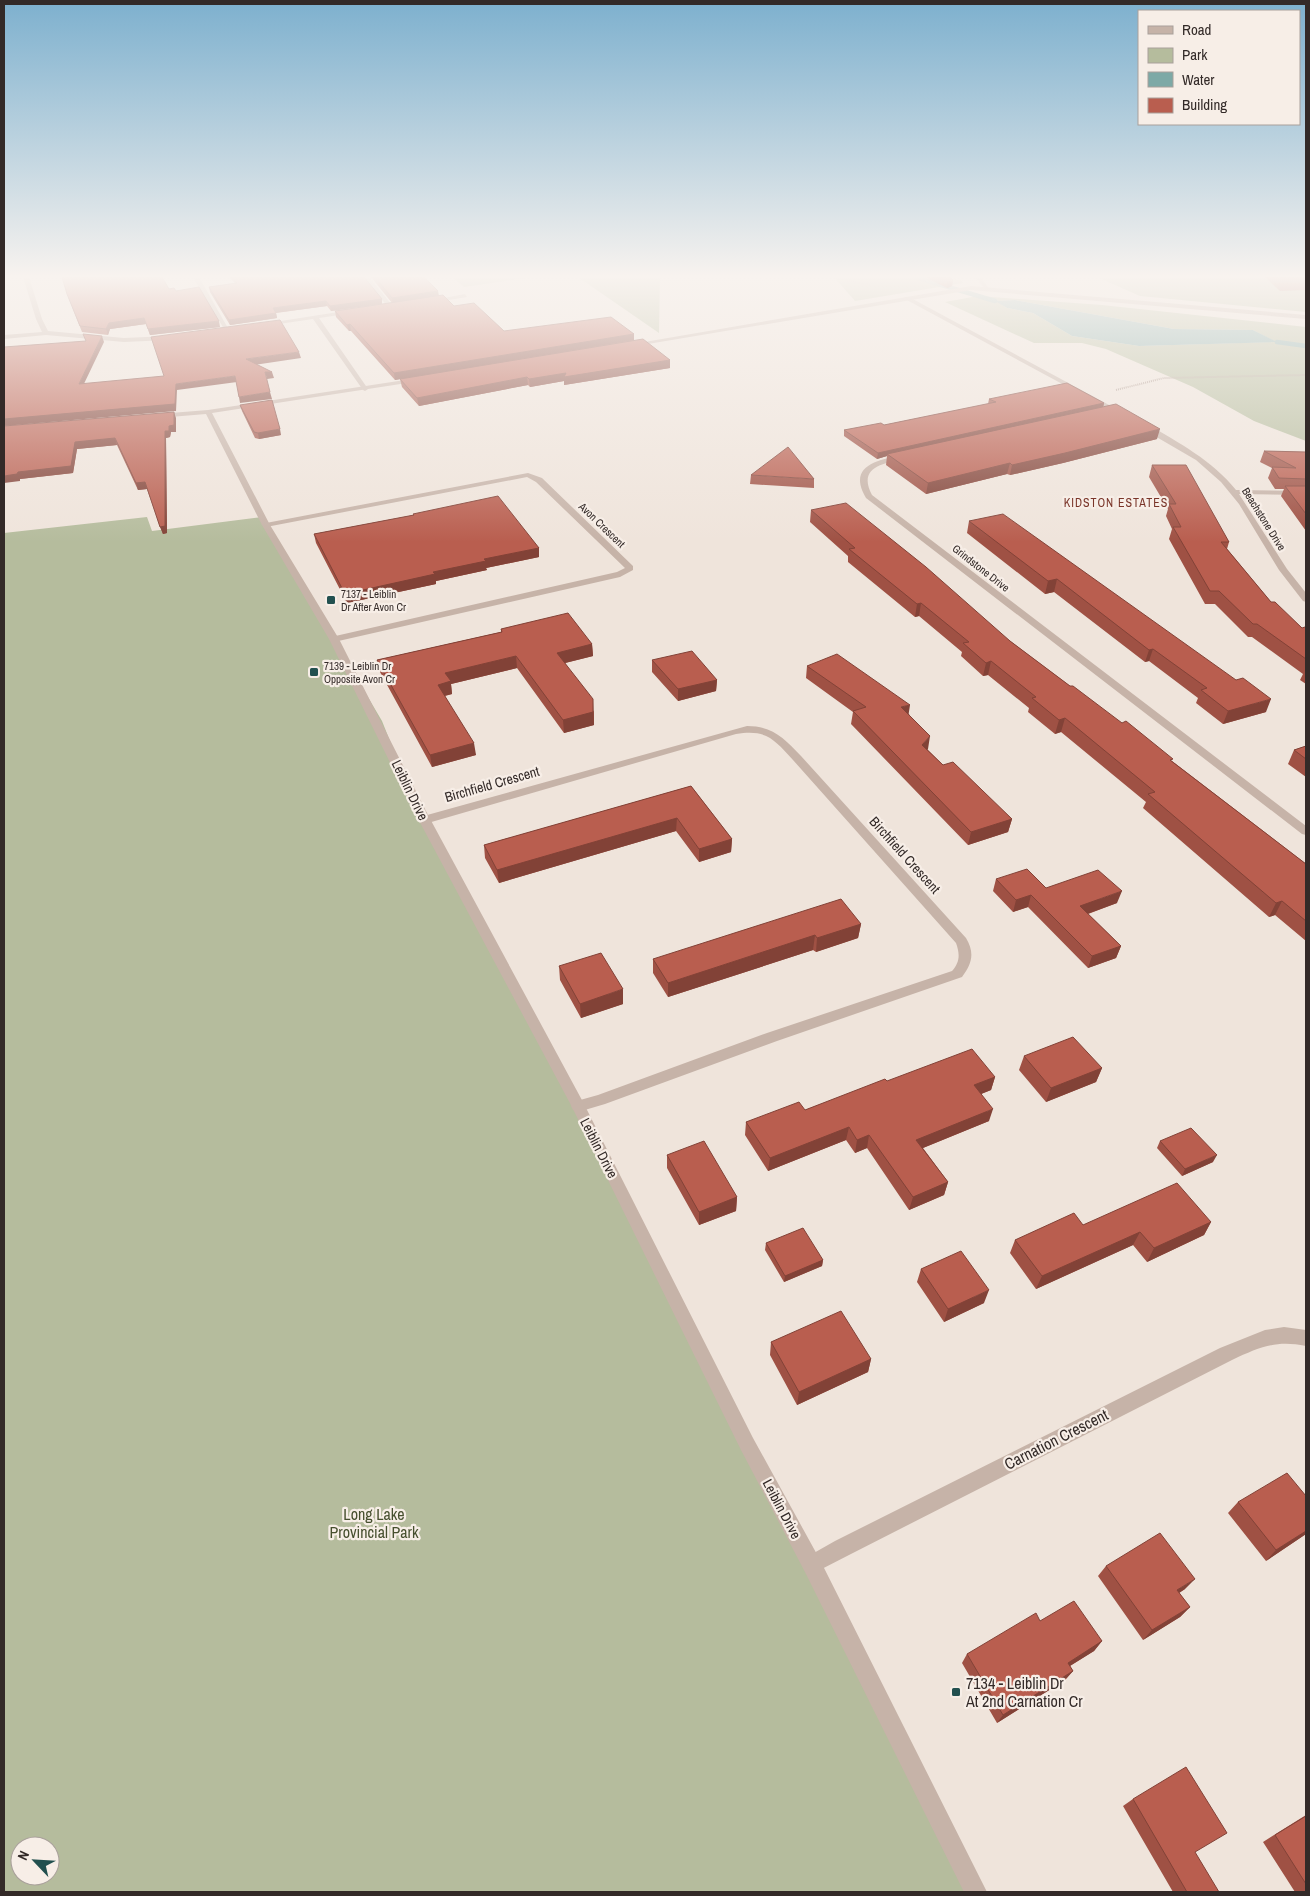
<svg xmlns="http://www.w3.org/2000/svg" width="1310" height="1896" font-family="'Archivo Narrow',sans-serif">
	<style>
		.green { fill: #b5bc9d; fill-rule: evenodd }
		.water { fill: #7da9a6 }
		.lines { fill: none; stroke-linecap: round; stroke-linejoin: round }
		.stream { stroke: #7da9a6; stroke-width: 4.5 }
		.path { stroke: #b19d93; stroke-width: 2; stroke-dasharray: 1 1; stroke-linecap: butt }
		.minor { fill: #c6b3a8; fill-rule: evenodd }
		.tertiary { fill: #c6b3a8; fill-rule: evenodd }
		.wall { fill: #9f5144 }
		.shaded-wall { fill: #824237 }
		.building { fill: #b95e4f; stroke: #824237 }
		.poi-dot { fill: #22504f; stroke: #f7eee7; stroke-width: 2 }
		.labels { text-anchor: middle; stroke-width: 4.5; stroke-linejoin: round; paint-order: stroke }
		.far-street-label { font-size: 11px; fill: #332a28; stroke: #f7eee7 }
		.far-poi-label { font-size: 11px; fill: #332a28; stroke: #f7eee7; text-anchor: start }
		.far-neighbourhood-label { font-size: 12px; letter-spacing: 1px; fill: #7a3529; stroke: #f7eee7 }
		.street-label { font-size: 14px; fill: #332a28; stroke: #f7eee7 }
		.near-street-label { font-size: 16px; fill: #332a28; stroke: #f7eee7 }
		.near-park-label { font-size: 16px; fill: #464f2e; stroke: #f7eee7 }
		.near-poi-label { font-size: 16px; fill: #332a28; stroke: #f7eee7; text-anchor: start }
	</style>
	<rect width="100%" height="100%" fill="#efe4db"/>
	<path class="green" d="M453 277H532L464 287Z
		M578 277H660L659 333Z
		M834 277H921L961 280 963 283 855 301Z
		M1097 277H1306V312L1140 296Z
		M978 296 1102 305 1306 327V441L1254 421 1193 387 1106 349 1082 343H1034L945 302ZM1015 300 1174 329 1253 330 1276 342 1139 346 1072 336 1033 313 1007 308 996 301Z
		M147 517 152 531 262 517 382 721 396 756 812 1564 977 1892H4V533ZM20 1846H50V1876H20Z"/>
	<path class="water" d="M1015 300 1174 329 1253 330 1277 342 1139 346 1072 336 1033 313 1007 308 995 301Z"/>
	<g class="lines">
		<path class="stream" d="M915 277 995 301
			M1277 342 1306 346"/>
		<path class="path" d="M847 281 871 285
			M1116 390 1164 378 1306 375"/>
		<path class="minor" d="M23 277H29L42 319 48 331 124 338 168 336 171 338 168 340 124 342 46 335 4 339V335L42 332 36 319Z
			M193 277H199L229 330 224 329Z
			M363 277H369L392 305V307H388Z
			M975 277H981L989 289H985Z
			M465 294 467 297 431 303 428 301Z
			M905 297H909L1124 413 1118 414 905 299Z
			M351 310 353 313 319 318 368 389 365 391 363 390 313 319 265 326 262 324Z
			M1141 424H1147C1179 443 1212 460 1236 490L1306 491V495L1239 494 1287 569 1306 593V602L1303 601 1279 570 1239 504 1221 482 1196 460 1141 428Z
			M902 455H905V459C884 463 857 467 872 495L1306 826V835L1302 834 866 498C847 466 877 460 902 455Z
			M528 473 542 478 633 566V570L620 577 334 642 329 639 331 637 617 572 625 568 536 482 527 477 266 527 262 525 266 523Z
			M747 726C772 726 784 738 801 756L966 938C975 953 972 964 962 977L777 1041 605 1104 578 1112 573 1110 571 1106 573 1102 598 1095 767 1033 952 971C960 962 960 954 956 943L793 760C774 739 766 729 736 734L428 823H420L418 820 420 817Z
			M1284 1327 1306 1330V1346C1276 1340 1260 1347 1232 1360L849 1555 812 1574 805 1572 803 1565 805 1558 835 1541 1220 1348 1265 1330Z"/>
		<path class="tertiary" d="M971 286 1306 315V319L971 290 630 347 627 345Z
			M418 378 420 379V381L212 413 270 525 339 639 428 815 583 1102 753 1438 819 1558 987 1892H964L805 1572 741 1450 572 1107 416 815 329 639 262 525 206 414 158 418 154 416 158 414 208 410Z"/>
	</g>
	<path class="wall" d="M62 277 169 289 176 291 220 327 150 335 146 324 110 329 108 335 82 332 69 299Z
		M229 277H364L382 299V304L331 311 327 306 276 313 277 318 230 325 210 292 209 287 235 283Z
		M371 277H424L439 296 454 306 504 331 634 334V340L670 360V368L564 385V381L530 387 528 385 419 406 402 387 400 379 395 380 351 331H349L336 317 335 311 392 303Z
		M925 277H950L953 280 952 286 947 288Z
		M1265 277H1306V290L1280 291Z
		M989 399 1104 403 1103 407 1157 439 1063 463 1010 475 1007 474 926 494 886 465 887 456 877 459 844 436V430L884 425 988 404Z
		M240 405 281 435 259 439 255 438 242 411Z
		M176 418V432H171L170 437 166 438 167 533 163 534 147 489 138 490 117 445 77 449 73 473 20 479V481L4 426Z
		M1264 451 1306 452V531L1281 496 1284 489H1275L1268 478 1272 468 1260 462Z
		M1152 465 1229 542 1227 549 1271 602 1302 628H1306V684L1300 680 1303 674 1252 637H1248L1215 604H1205L1169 539 1172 529 1166 516 1168 509 1149 477Z
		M751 475 814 479V488L750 484Z
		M811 510 1010 641 1070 686 1172 761 1306 864V941L1275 915 1269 917 1143 808 1146 802 1061 732 1055 734 1028 712 1029 708 988 675 983 676 961 656 962 652 919 616 915 617 848 562V556L810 522Z
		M413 514 539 548V557L486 568 487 570 436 581V584L347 603 316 543 314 534 414 515Z
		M969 521 1266 712 1223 724 1196 703 1198 698 1149 661 1145 662 1054 592 1045 594 967 533Z
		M501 629 592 644 593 656 565 663 594 712V725L564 733 517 668 451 684 452 694 445 696 476 755 432 767 380 672 377 660 501 632Z
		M652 660 717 680 716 691 678 701 652 672Z
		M807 666 909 714 928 749H927L943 765 1012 819 1008 832 968 845 851 724 853 712 806 678Z
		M1306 746V777L1288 764 1294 750Z
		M691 786 732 839 731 852 699 862 676 831 499 883 485 858 484 845Z
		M996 879 1046 888 1117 903 1088 914 1121 946 1116 958 1088 968 1028 907 1013 912 993 891Z
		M861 924 858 938 816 952 813 950 668 997 653 973V959Z
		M559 966 623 1004 581 1018 560 980Z
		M1024 1056 1102 1068 1096 1082 1046 1102 1019 1070Z
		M995 1077 991 1090 981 1094 989 1121 923 1148 948 1182 944 1195 909 1210 867 1148 855 1153 846 1140 768 1171 745 1135 746 1122 805 1110 887 1081Z
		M1160 1141 1213 1162 1182 1176 1157 1148Z
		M667 1155 737 1197 736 1211 699 1225 667 1168Z
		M1211 1222 1204 1235 1147 1262 1133 1245 1036 1289 1010 1253 1015 1240 1083 1225Z
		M766 1243 823 1260 822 1266 784 1282 765 1250Z
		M921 1269 984 1303 944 1322 917 1282Z
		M771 1342 871 1359 868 1372 797 1405 770 1355Z
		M1306 1496V1534L1266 1561 1228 1513 1238 1502Z
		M1106 1566 1185 1589 1179 1593 1190 1607 1180 1617 1143 1640 1098 1576Z
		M1040 1621 1102 1641 1094 1651 1070 1666 1073 1671 1065 1680 997 1723 962 1663 967 1654Z
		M1133 1799 1219 1892H1173L1123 1806Z
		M1306 1815V1892H1295L1263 1842Z"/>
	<path class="shaded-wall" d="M953 280 952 286 947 288 948 282Z
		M438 291 439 296 393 303 392 298Z
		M382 299V304L331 311 330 306Z
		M326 301 327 306 274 313 273 308Z
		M276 313 277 318 230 325 229 320Z
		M144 318 146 324 110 329 108 335 106 329 109 323Z
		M219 321 220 327 150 335 148 329Z
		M350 324 351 331H349L347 325Z
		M634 334V340L395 380 394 373Z
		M102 336 104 342 81 390 79 384Z
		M299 352 301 358 247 366 246 359Z
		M670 360V368L564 385V381L530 387 529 379 566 373Z
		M265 372H272L274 378 267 379Z
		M235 376 237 382 177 390 176 411 4 426V419L176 384Z
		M527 377 528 385 419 406 417 398Z
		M270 392 272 399 240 403 239 397Z
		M1104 403 1103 408 887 454V456L877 459 878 453Z
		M174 412 176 418V432H171L170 437 166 438 167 533 163 534 160 527 165 431 169 426Z
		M280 429 281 435 259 439 258 433Z
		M1160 429 1157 439 1063 463 1010 475 1012 465Z
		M115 438 117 445 77 449 73 473 20 479V481L4 483V476L18 472 75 442Z
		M1010 463 1007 474 926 494 928 483Z
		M145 482 147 489 138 490 136 483Z
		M539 548V557L486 568 487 570 436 581V584L347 603 345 594 484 559Z
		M1057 579 1054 592 1045 594 1048 581Z
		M921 603 919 616 915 617 917 604Z
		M592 644 593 656 557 665V653Z
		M1153 649 1149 661 1145 662 1149 650Z
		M516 656 517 668 451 684 452 694 439 697 438 685 445 673Z
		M991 661 988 675 983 676 986 663Z
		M717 680 716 691 678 701V689Z
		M593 699 594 725 564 733 563 720Z
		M1271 699 1266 712 1223 724 1228 711Z
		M910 705 908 718 901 707Z
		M1065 718 1061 732 1055 734 1059 720Z
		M930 736 928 749 920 758 922 745Z
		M474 743 476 755 432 767 430 755Z
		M677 818 676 831 499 883 497 870Z
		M1012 819 1008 832 968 845 971 832Z
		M732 839 731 852 699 862V849Z
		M1122 891 1117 903 1076 918 1080 906Z
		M1031 895 1028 907 1013 912 1016 900Z
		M1282 901 1275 915 1269 917 1276 903Z
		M861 924 858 938 816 952 817 938Z
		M815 935 813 950 668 997V983Z
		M1121 946 1116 958 1088 968 1092 956Z
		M623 989V1004L581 1018 580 1004Z
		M1102 1068 1096 1082 1046 1102 1051 1088Z
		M995 1077 991 1090 971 1098 974 1085Z
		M993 1109 989 1121 913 1152 916 1140Z
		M849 1127 846 1140 768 1171 770 1158Z
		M869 1135 867 1148 855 1153 857 1140Z
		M1217 1155 1213 1162 1182 1176 1185 1169Z
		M948 1182 944 1195 909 1210 913 1197Z
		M737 1197 736 1211 699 1225V1212Z
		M1211 1222 1204 1235 1147 1262 1154 1248Z
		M1140 1232 1133 1245 1036 1289 1042 1276Z
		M823 1260 822 1266 784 1282 785 1276Z
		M989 1290 984 1303 944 1322 948 1309Z
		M871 1359 868 1372 797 1405 799 1392Z
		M1306 1531V1534L1266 1561 1276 1550Z
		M1195 1579 1185 1589 1168 1600 1177 1590Z
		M1190 1607 1180 1617 1143 1640 1152 1630Z
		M1102 1641 1094 1651 1060 1672 1068 1663Z
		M1073 1671 1065 1680 997 1723 1003 1715Z"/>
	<path class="building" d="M62 277H162L169 289 174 288 176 291 199 287 219 321 148 329 144 318 109 323 106 329 80 326 67 294Z
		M232 277H364L382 299 330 306 326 301 273 308 276 313 229 320 209 287 237 283Z
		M375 277H424L438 291 392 298Z
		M938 277H950L953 280 948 282Z
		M443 295 454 306 474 303 504 331 611 317 634 334 394 373 350 324 347 325 335 311Z
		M280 320 299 352 246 359 272 372H265L270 392 239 397 235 376 176 384 175 404 4 419V347L86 341 83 334 102 336 79 384 164 376 151 337Z
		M643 339 670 360 564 377 566 373 529 379 527 377 417 398 400 379Z
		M1067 383 1104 403 878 453 844 430 881 423 884 425 996 402 989 399Z
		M272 400 280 429 258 433 254 432 240 405Z
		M1116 404 1160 429 1065 453 1012 465 1010 463 928 483 887 454Z
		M174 412V425L169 426V431H165V526L160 527 145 482 136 483 115 438 75 442 71 466 18 472 17 474 4 476V426Z
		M788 447 814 479 751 475Z
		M1264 451 1306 452V479L1279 478 1272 467 1296 468Z
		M1152 465H1186L1229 542H1221L1271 602H1275L1302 628 1305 627 1306 628V659L1257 624H1253L1219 591H1210L1173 527H1181L1169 504H1176Z
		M1285 486H1306V514Z
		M498 496 539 548 484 559 486 561 433 572 435 574 345 594 314 534 414 515 413 514Z
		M846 503 926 567 1010 641 1070 686H1073L1122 723 1126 721 1173 759 1170 760 1306 864V921L1282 901 1276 903 1148 794 1155 792 1065 718 1059 720 1032 698 1036 697 991 661 986 663 963 643 969 642 921 603 917 604 849 549 855 548 811 510Z
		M1003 514 1236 680 1243 678 1271 699 1228 711 1201 690 1207 688 1153 649 1149 650 1057 579 1048 581 969 521Z
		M568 613 592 644 557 653 593 699V712L563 720 516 656 445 673 451 681 438 685 474 743 430 755 377 660 502 632 501 629Z
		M692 651 717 680 678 689 652 660Z
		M837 654 910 705 901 707 930 736 922 745 943 765 953 762 1012 819 971 832 853 711 866 707 807 666Z
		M1306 746V759L1294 750Z
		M691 786 732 839 699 849 677 818 497 870 484 845Z
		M1027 869 1046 888 1098 870 1122 891 1080 906 1121 946 1092 956 1031 895 1016 900 996 879Z
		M841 899 861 924 817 938 815 935 668 983 653 959Z
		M601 953 623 989 580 1004 559 966Z
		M1073 1037 1102 1068 1051 1088 1024 1056Z
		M972 1049 995 1077 974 1085 993 1109 916 1140 948 1182 913 1197 869 1135 857 1140 849 1127 770 1158 746 1122 799 1102 805 1110 885 1079 887 1081Z
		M1191 1128 1217 1155 1185 1169 1160 1141Z
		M704 1141 737 1197 699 1212 667 1155Z
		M1177 1183 1211 1222 1154 1248 1140 1232 1042 1276 1015 1240 1074 1213 1083 1225Z
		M803 1228 823 1260 785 1276 766 1243Z
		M961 1251 989 1290 948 1309 921 1269Z
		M841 1311 871 1359 799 1392 771 1342Z
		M1287 1473 1306 1496V1531L1276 1550 1238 1502Z
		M1160 1533 1195 1579 1177 1590 1190 1607 1152 1630 1106 1566Z
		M1074 1601 1102 1641 1068 1663 1073 1671 1003 1715 967 1654 1036 1613 1040 1621Z
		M1186 1767 1227 1833 1195 1852 1219 1892H1187L1133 1799Z
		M1306 1816V1884L1275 1835Z"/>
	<linearGradient id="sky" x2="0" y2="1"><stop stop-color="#7db0ce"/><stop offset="0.51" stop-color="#f8f3ef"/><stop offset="1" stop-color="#f8f3ef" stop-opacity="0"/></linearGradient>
	<rect width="1310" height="542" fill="url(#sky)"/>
	<g class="poi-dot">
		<rect x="326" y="595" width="10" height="10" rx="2.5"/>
		<rect x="309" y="667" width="10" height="10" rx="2.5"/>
		<rect x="951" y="1687" width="10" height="10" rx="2.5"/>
	</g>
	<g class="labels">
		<g class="far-street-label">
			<text transform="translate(1264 519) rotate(58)" y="4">Beachstone Drive</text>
			<text transform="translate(602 525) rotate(44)" y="4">Avon Crescent</text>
			<text transform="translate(981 568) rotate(38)" y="4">Grindstone Drive</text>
		</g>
		<g class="far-poi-label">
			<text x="341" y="598">7137 - Leiblin<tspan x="341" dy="13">Dr After Avon Cr</tspan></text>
			<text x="324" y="670">7139 - Leiblin Dr<tspan x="324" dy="13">Opposite Avon Cr</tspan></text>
		</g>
		<g class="far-neighbourhood-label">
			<text x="1116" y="507">KIDSTON ESTATES</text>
		</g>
		<g class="street-label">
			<text transform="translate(492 784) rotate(-16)" y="5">Birchfield Crescent</text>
			<text transform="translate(410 790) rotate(64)" y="5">Leiblin Drive</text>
			<text transform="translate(905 855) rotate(48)" y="5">Birchfield Crescent</text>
			<text transform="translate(599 1148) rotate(63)" y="5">Leiblin Drive</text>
			<text transform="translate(782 1509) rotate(62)" y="5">Leiblin Drive</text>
		</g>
		<g class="near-street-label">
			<text transform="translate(1056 1439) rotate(-27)" y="6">Carnation Crescent</text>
		</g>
		<g class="near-park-label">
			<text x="374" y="1520">Long Lake<tspan x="374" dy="18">Provincial Park</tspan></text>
		</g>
		<g class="near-poi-label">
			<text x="966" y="1689">7134 - Leiblin Dr<tspan x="966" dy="18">At 2nd Carnation Cr</tspan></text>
		</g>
	</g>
	<rect width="1310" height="1896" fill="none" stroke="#332a28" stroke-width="10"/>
	<rect x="1138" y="10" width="162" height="115" fill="#f7eee7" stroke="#a9a09b"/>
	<rect x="1148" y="26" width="25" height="8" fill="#c6b3a8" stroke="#a9a09b"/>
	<text x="1182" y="35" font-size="15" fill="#332a28">Road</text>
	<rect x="1148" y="48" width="25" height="15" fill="#b5bc9d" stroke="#a9a09b"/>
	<text x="1182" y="60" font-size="15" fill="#332a28">Park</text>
	<rect x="1148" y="72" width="25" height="15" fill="#7da9a6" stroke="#a9a09b"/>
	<text x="1182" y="85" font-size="15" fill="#332a28">Water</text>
	<rect x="1148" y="98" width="25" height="15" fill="#b95e4f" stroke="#a9a09b"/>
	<text x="1182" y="110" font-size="15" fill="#332a28">Building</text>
	<g transform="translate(35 1861) rotate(295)"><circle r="24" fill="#f7eee7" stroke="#a9a09b"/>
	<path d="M0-4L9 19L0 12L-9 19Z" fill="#22504f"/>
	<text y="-8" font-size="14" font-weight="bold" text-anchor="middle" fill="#332a28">N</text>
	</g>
</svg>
